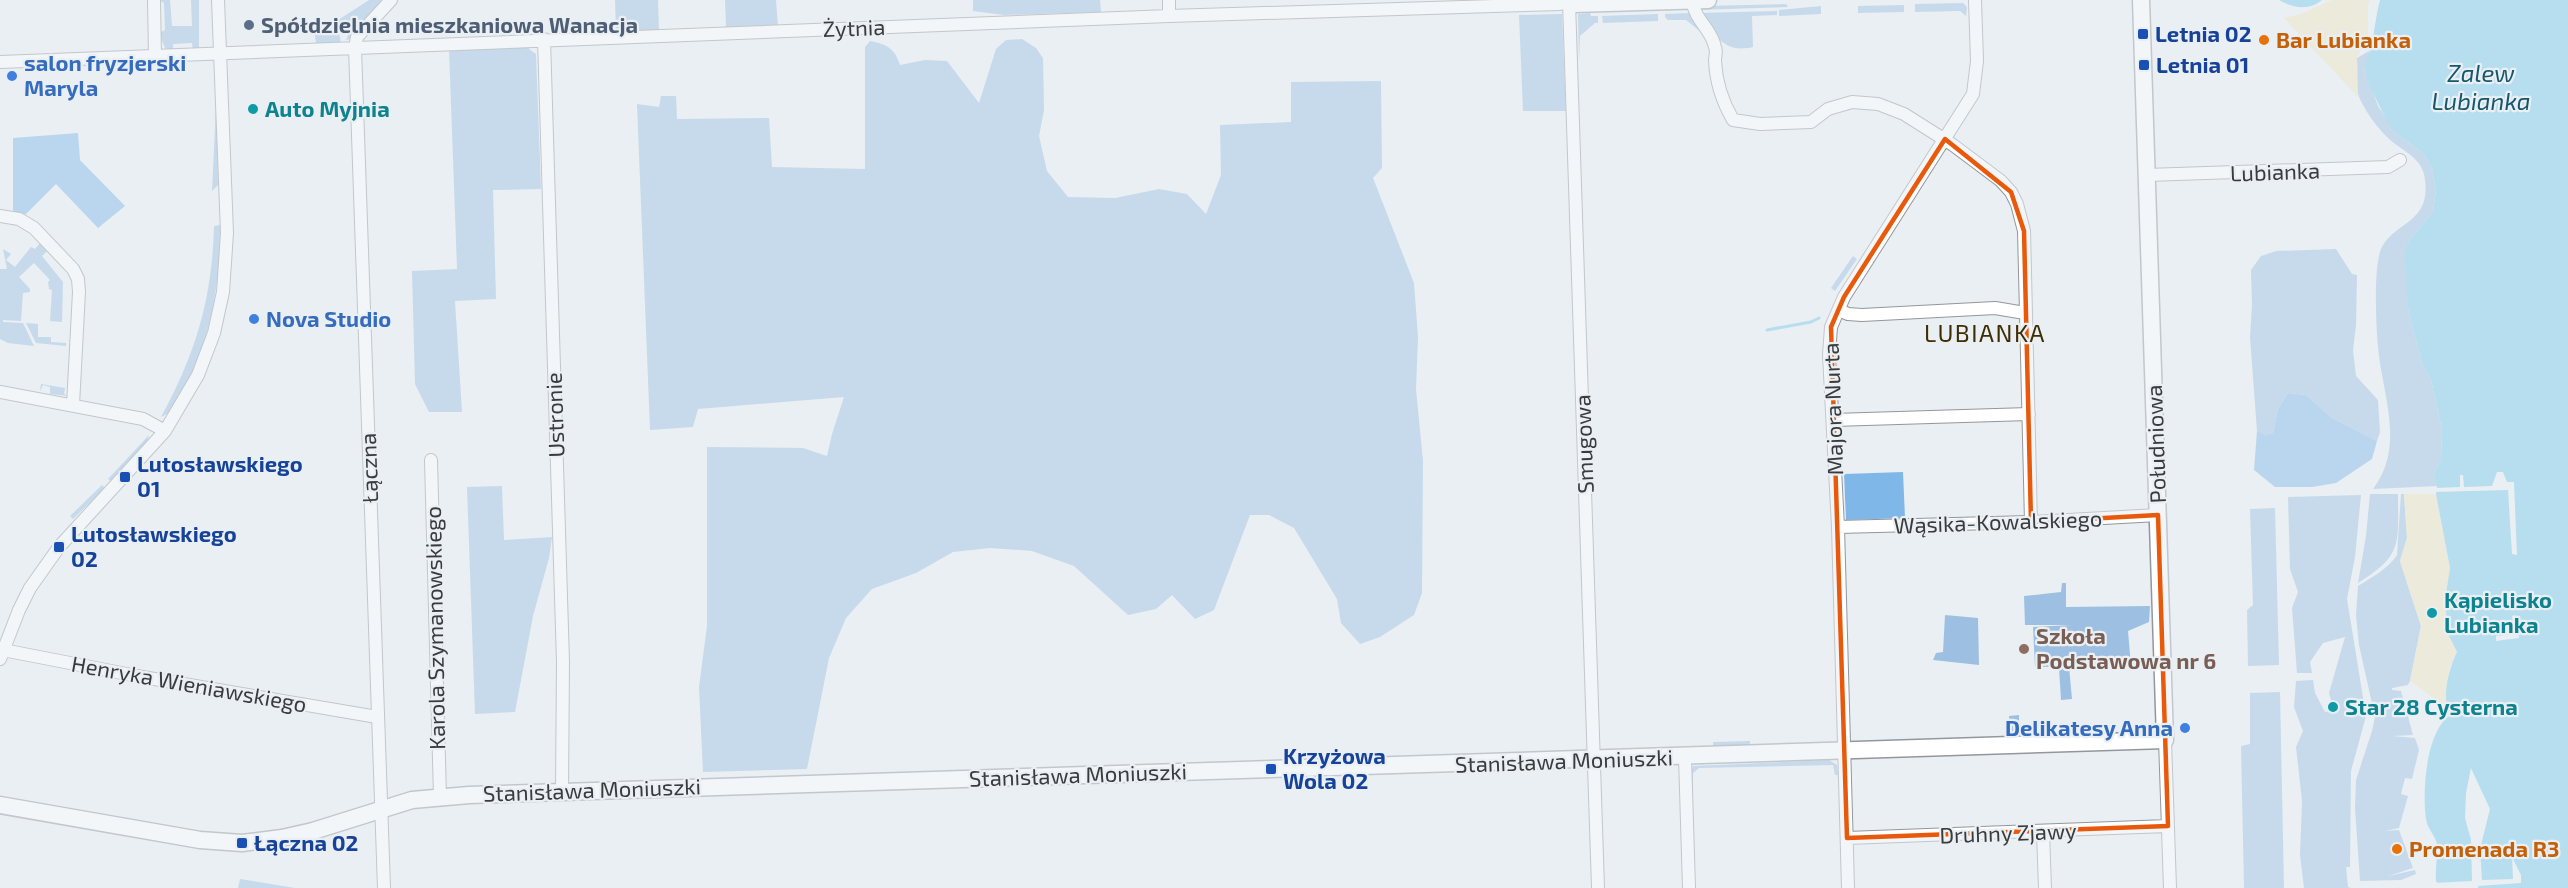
<svg xmlns="http://www.w3.org/2000/svg" width="2568" height="888" font-family="'Exo 2',sans-serif">
	<style>
		.green { fill: #9dc0e2 }
		.forest { fill: #80b7e9 }
		.sand { fill: #efe5bf }
		.water { fill: #78caea }
		.pier { fill: #eaeff3 }
		.lines { fill: none; stroke-linecap: round; stroke-linejoin: round }
		.stream { stroke: #78caea; stroke-width: 3 }
		.street-casing { stroke: #93979c; stroke-width: 14 }
		.secondary-casing { stroke: #93979c; stroke-width: 19 }
		.street { stroke: #fff; stroke-width: 12 }
		.secondary { stroke: #fff; stroke-width: 16 }
		.marked { fill: none; stroke: #e8590c; stroke-width: 4.5; stroke-linejoin: round }
		.service-dot { fill: #5c6f8a; stroke: #eaeff3; stroke-width: 2 }
		.transit-dot { fill: #1a4fb4; stroke: #eaeff3; stroke-width: 2 }
		.food-dot { fill: #e8710a; stroke: #eaeff3; stroke-width: 2 }
		.shop-dot { fill: #3f7fe0; stroke: #eaeff3; stroke-width: 2 }
		.culture-dot { fill: #0f9aa8; stroke: #eaeff3; stroke-width: 2 }
		.education-dot { fill: #8d6e63; stroke: #eaeff3; stroke-width: 2 }
		.labels { text-anchor: middle; stroke-width: 4.5; stroke-linejoin: round; paint-order: stroke }
		.service-label { font-size: 22px; font-weight: bold; fill: #4e5e75; stroke: #eaeff3; text-anchor: start }
		.street-label { font-size: 22px; fill: #393b3d; stroke: #eaeff3 }
		.transit-label { font-size: 22px; font-weight: bold; fill: #164399; stroke: #eaeff3; text-anchor: start }
		.food-label { font-size: 22px; font-weight: bold; fill: #c56008; stroke: #eaeff3; text-anchor: start }
		.shop-label { font-size: 22px; font-weight: bold; fill: #366cbe; stroke: #eaeff3; text-anchor: start }
		.culture-label { font-size: 22px; font-weight: bold; fill: #0d838f; stroke: #eaeff3; text-anchor: start }
		.education-label { font-size: 22px; font-weight: bold; fill: #785e54; stroke: #eaeff3; text-anchor: start }
		.water-label { font-size: 24px; font-style: italic; fill: #15586e; stroke: #eaeff3 }
		.neighbourhood-label { font-size: 24px; letter-spacing: 1.5px; fill: #3e2d03; stroke: #eaeff3 }
	</style>
	<rect width="100%" height="100%" fill="#eaeff3"/>
	<path class="green" d="M159 0H170L172 26H192L191 0H199V49L193 50 192 43 173 44V51L165 48 159 33 165 30 164 3Z
		M369 0H382L351 39 346 40 350 30 344 23 338 28 341 43 316 44 315 35Z
		M615 0H658L659 31 616 32Z
		M725 0H776L778 26 726 27Z
		M973 0H1100L1101 12 1004 15 973 11Z
		M1963 3 1967 7 1966 16 1960 11 1915 12V4Z
		M1786 4 1788 7 1697 10 1703 6Z
		M1904 5V12L1858 13V6Z
		M1821 6V14L1779 16V10Z
		M1777 11V15L1752 16 1753 47C1723 54 1715 34 1698 13Z
		M1590 13 1591 16H1598V23H1595L1580 36 1579 61 1578 14Z
		M1690 13 1706 36 1686 20H1668L1665 17V14Z
		M1562 14 1566 111H1523L1519 15Z
		M1658 14V21L1603 23 1602 16Z
		M1022 39 1036 48 1043 58 1044 110 1039 136 1047 171 1068 197 1115 198 1159 189 1187 194 1206 214 1221 175 1220 125 1291 122V82L1381 81 1382 168 1373 178 1414 283 1418 337 1416 389 1423 461 1422 593 1414 615 1380 637 1360 644 1341 623 1337 599 1294 528 1269 515H1250L1214 610 1195 619 1172 595 1156 609 1128 615 1074 566 1032 551 990 548 953 552 916 573 872 589 846 618 829 658 807 769 703 772 699 687 707 626V447L803 448 827 456 832 434 844 397 698 409 693 427 650 430 637 104 659 107 661 96H676L677 119 769 118 772 167 865 169V47L870 41C886 44 895 48 900 65L925 60 947 61 979 103 996 49 1006 40Z
		M529 46V49L536 54 541 189 493 190 496 299 455 301 462 412H429L415 384 412 271 457 269 449 49Z
		M2369 51 2370 54 2364 68 2378 106 2397 134 2424 154 2432 169 2436 190 2433 211 2408 242V309L2422 364 2431 380 2442 430 2441 460 2434 473 2438 486 2373 489C2406 446 2382 394 2378 347 2376 323 2374 279 2379 256 2387 220 2435 228 2424 174 2419 155 2398 149 2386 136 2376 126 2366 112 2360 99 2355 89 2358 70 2357 58Z
		M216 105 218 185 212 191Z
		M220 225C220 279 213 328 190 378 184 392 176 411 161 417 196 353 212 299 214 226Z
		M40 243 48 250 42 256 63 282 62 322 50 321 52 290 49 289 48 282 50 280 34 263 19 277 30 289V292L23 293 21 321 3 320V322L23 323 34 346 8 343 0 339V269H7L3 249 11 254 6 260 15 267 31 247 35 249Z
		M2336 249 2352 274 2357 275 2356 325 2353 350 2356 376 2378 400 2380 432 2377 441 2332 418 2306 395 2288 393 2278 409 2273 433 2266 437 2257 431 2250 337 2252 305 2251 270 2261 256 2276 251Z
		M1853 256 1857 259 1835 291 1831 288Z
		M26 323 38 324V337H51V342L66 343V346L36 343Z
		M41 384 65 388 64 394 68 396 50 394V387L43 385 40 391Z
		M149 435 147 443 111 481 108 479Z
		M102 485 105 488 73 519 70 516Z
		M502 486 504 540 552 537 549 558 533 616 515 712 475 714 467 487Z
		M2370 494H2398C2398 544 2403 555 2358 583L2366 536Z
		M2401 494H2404L2407 538 2400 561 2421 626 2410 681 2408 685 2392 688V690L2401 691 2413 735 2392 736 2415 738 2419 750 2412 779 2405 778 2401 794 2408 796 2399 828 2385 831 2399 830 2413 868 2388 876 2415 870 2416 874 2401 880 2360 881 2355 808 2356 780 2372 731 2375 717 2359 645 2356 615 2358 586C2372 577 2388 569 2397 555Z
		M2361 495 2355 557 2347 599 2366 716 2351 771 2350 867H2346L2348 887 2351 888H2304L2300 855 2302 801 2296 747 2303 731 2294 707 2296 681 2313 680 2315 693 2325 712 2334 710 2329 693 2345 637 2323 643 2310 662 2312 673H2297L2292 608 2298 592 2290 569 2288 497Z
		M2275 508 2279 665 2248 666 2247 610 2253 605 2250 509Z
		M2062 583H2066V607L2150 606 2149 622 2128 631 2131 666 2035 667 2033 627 2072 625H2025L2024 596 2061 592Z
		M1945 615 1978 618 1979 665 1933 660 1936 653 1943 652Z
		M2069 667 2072 699 2061 700 2059 668Z
		M2280 692 2284 888H2244L2241 746 2250 744V693Z
		M2019 715V736H2010L2009 716Z
		M1750 741V747L1713 748V742Z
		M1829 760 1837 765 1838 775H1835L1833 765 1699 768 1693 773V798H1691L1690 772 1693 766Z
		M240 879 295 888H238Z"/>
	<path class="forest" d="M78 133 80 160 125 206 98 228 56 184 26 214 13 213V138Z
		M2288 393 2306 395 2332 418 2377 441 2372 459 2336 483 2312 487H2275L2254 470 2257 431 2266 436 2273 433 2278 409Z
		M1903 472 1905 518 1846 520 1844 474Z"/>
	<path class="sand" d="M2332 0H2370L2368 5V35L2357 58 2358 97 2284 18 2301 14Z
		M2404 494H2436L2450 568 2445 600 2448 634 2457 652 2449 669 2447 708 2410 681 2421 626 2400 561 2407 538Z"/>
	<path class="water" d="M2279 0H2322C2309 11 2293 8 2279 0Z
		M2380 0H2568V888H2441L2436 881C2435 872 2438 851 2437 844 2435 835 2427 828 2426 819 2422 791 2426 732 2450 715 2441 696 2449 669 2457 652L2448 634 2445 600 2450 568 2436 494 2437 486 2434 473 2441 460 2442 430 2431 380 2422 364 2408 309 2405 253 2408 242 2433 211 2436 190 2432 169 2424 154 2397 134 2388 123 2370 87 2364 67C2374 47 2374 22 2380 0Z"/>
	<path class="pier" d="M2497 472H2503L2507 482H2514L2517 555 2512 554 2508 490 2433 492 2434 488 2460 487V475H2463L2464 487 2492 486Z
		M2515 615 2519 638 2496 641V636L2514 634 2512 616Z
		M2471 768 2490 809 2480 849 2482 880 2513 879 2512 857 2521 875V883L2478 886V888H2438L2433 883 2472 881 2471 840 2465 818 2466 793Z"/>
	<g class="lines">
		<path class="stream" d="M1767 330 1811 322 1819 318"/>
		<g class="street-casing">
			<path id="street" d="M154 0 155 57
				M1169 0V16
				M1692 0C1695 21 1711 28 1715 47 1717 51 1715 56 1715 61 1716 83 1722 101 1733 120L1760 124 1811 122 1828 109 1852 102 1878 104 1904 114 1953 145 2001 181 2011 192 2017 204 2024 231 2031 522
				M544 39 563 662 562 791
				M0 62 1169 16 1560 4 1569 2 1598 888
				M2147 175 2388 167 2400 160
				M0 216 19 219 34 228 73 269 78 279 79 292 73 405
				M1839 310 1848 314 1862 315 1995 308 2025 313
				M0 392 143 419 165 431
				M1833 420 2029 414
				M431 460 440 797
				M1838 527 2031 522 2158 515
				M3 650 137 676 377 717
				M0 659 19 610 30 588 59 547 165 431 198 375 214 333 223 292 227 233 218 0
				M2165 740 2170 888
				M1685 757 1689 888
				M2043 832 2045 888
				M1847 838 2168 826
				M384 888 355 48 357 37 391 0
				M1848 888 1838 527 1829 355 1831 327 1844 297 1973 94 1977 61 1975 0"/>
		</g>
		<g class="secondary-casing">
			<path id="secondary" d="M1568 0 1574 4 1708 0
				M0 805 200 840 242 843 282 838 313 831 412 800 469 795 2165 740 2141 0"/>
		</g>
		<use href="#street" class="street"/>
		<use href="#secondary" class="secondary"/>
	</g>
	<path d="M0 0H2568V888H0ZM1945 139 2011 192 2024 231 2031 522 2158 515 2168 826 1847 838 1831 327 1844 297Z" fill="#eaeff3" fill-opacity=".55" fill-rule="evenodd"/>
	<path class="marked" d="M1945 139 2011 192 2024 231 2031 522 2158 515 2168 826 1847 838 1831 327 1844 297Z"/>
	<circle class="service-dot" cx="249" cy="25" r="6"/>
	<g class="transit-dot">
		<rect x="2137" y="28" width="12" height="12" rx="3"/>
		<rect x="2138" y="59" width="12" height="12" rx="3"/>
		<rect x="119" y="471" width="12" height="12" rx="3"/>
		<rect x="53" y="541" width="12" height="12" rx="3"/>
		<rect x="1265" y="763" width="12" height="12" rx="3"/>
		<rect x="236" y="837" width="12" height="12" rx="3"/>
	</g>
	<g class="food-dot">
		<circle cx="2264" cy="40" r="6"/>
		<circle cx="2397" cy="849" r="6"/>
	</g>
	<g class="shop-dot">
		<circle cx="12" cy="76" r="6"/>
		<circle cx="254" cy="319" r="6"/>
		<circle cx="2185" cy="728" r="6"/>
	</g>
	<g class="culture-dot">
		<circle cx="253" cy="109" r="6"/>
		<circle cx="2432" cy="613" r="6"/>
		<circle cx="2333" cy="707" r="6"/>
	</g>
	<circle class="education-dot" cx="2024" cy="649" r="6"/>
	<g class="labels">
		<g class="service-label">
			<text x="261" y="33">Spółdzielnia mieszkaniowa Wanacja</text>
		</g>
		<g class="street-label">
			<text transform="translate(854 28) rotate(-2)" y="8">Żytnia</text>
			<text transform="translate(2275 172) rotate(-2)" y="8">Lubianka</text>
			<text transform="translate(1833 409) rotate(-92)" y="8">Majora Nurta</text>
			<text transform="translate(555 415) rotate(-92)" y="8">Ustronie</text>
			<text transform="translate(1584 444) rotate(-92)" y="8">Smugowa</text>
			<text transform="translate(2156 444) rotate(-92)" y="8">Południowa</text>
			<text transform="translate(369 468) rotate(-92)" y="8">Łączna</text>
			<text transform="translate(1998 522) rotate(-2)" y="8">Wąsika-Kowalskiego</text>
			<text transform="translate(435 628) rotate(-91)" y="8">Karola Szymanowskiego</text>
			<text transform="translate(189 684) rotate(10)" y="8">Henryka Wieniawskiego</text>
			<text transform="translate(1564 761) rotate(-2)" y="8">Stanisława Moniuszki</text>
			<text transform="translate(1078 775) rotate(-2)" y="8">Stanisława Moniuszki</text>
			<text transform="translate(592 790) rotate(-2)" y="8">Stanisława Moniuszki</text>
			<text transform="translate(2008 833) rotate(-2)" y="8">Druhny Zjawy</text>
		</g>
		<g class="transit-label">
			<text x="2155" y="42">Letnia 02</text>
			<text x="2156" y="73">Letnia 01</text>
			<text x="137" y="472">Lutosławskiego<tspan x="137" dy="25">01</tspan></text>
			<text x="71" y="542">Lutosławskiego<tspan x="71" dy="25">02</tspan></text>
			<text x="1283" y="764">Krzyżowa<tspan x="1283" dy="25">Wola 02</tspan></text>
			<text x="254" y="851">Łączna 02</text>
		</g>
		<g class="food-label">
			<text x="2276" y="48">Bar Lubianka</text>
			<text x="2409" y="857">Promenada R3</text>
		</g>
		<g class="shop-label">
			<text x="24" y="71">salon fryzjerski<tspan x="24" dy="25">Maryla</tspan></text>
			<text x="266" y="327">Nova Studio</text>
			<text x="2173" y="736" text-anchor="end">Delikatesy Anna</text>
		</g>
		<g class="culture-label">
			<text x="265" y="117">Auto Myjnia</text>
			<text x="2444" y="608">Kąpielisko<tspan x="2444" dy="25">Lubianka</tspan></text>
			<text x="2345" y="715">Star 28 Cysterna</text>
		</g>
		<g class="education-label">
			<text x="2036" y="644">Szkoła<tspan x="2036" dy="25">Podstawowa nr 6</tspan></text>
		</g>
		<g class="water-label">
			<text x="2481" y="82">Zalew<tspan x="2481" dy="28">Lubianka</tspan></text>
		</g>
		<g class="neighbourhood-label">
			<text x="1985" y="342">LUBIANKA</text>
		</g>
	</g>
</svg>
